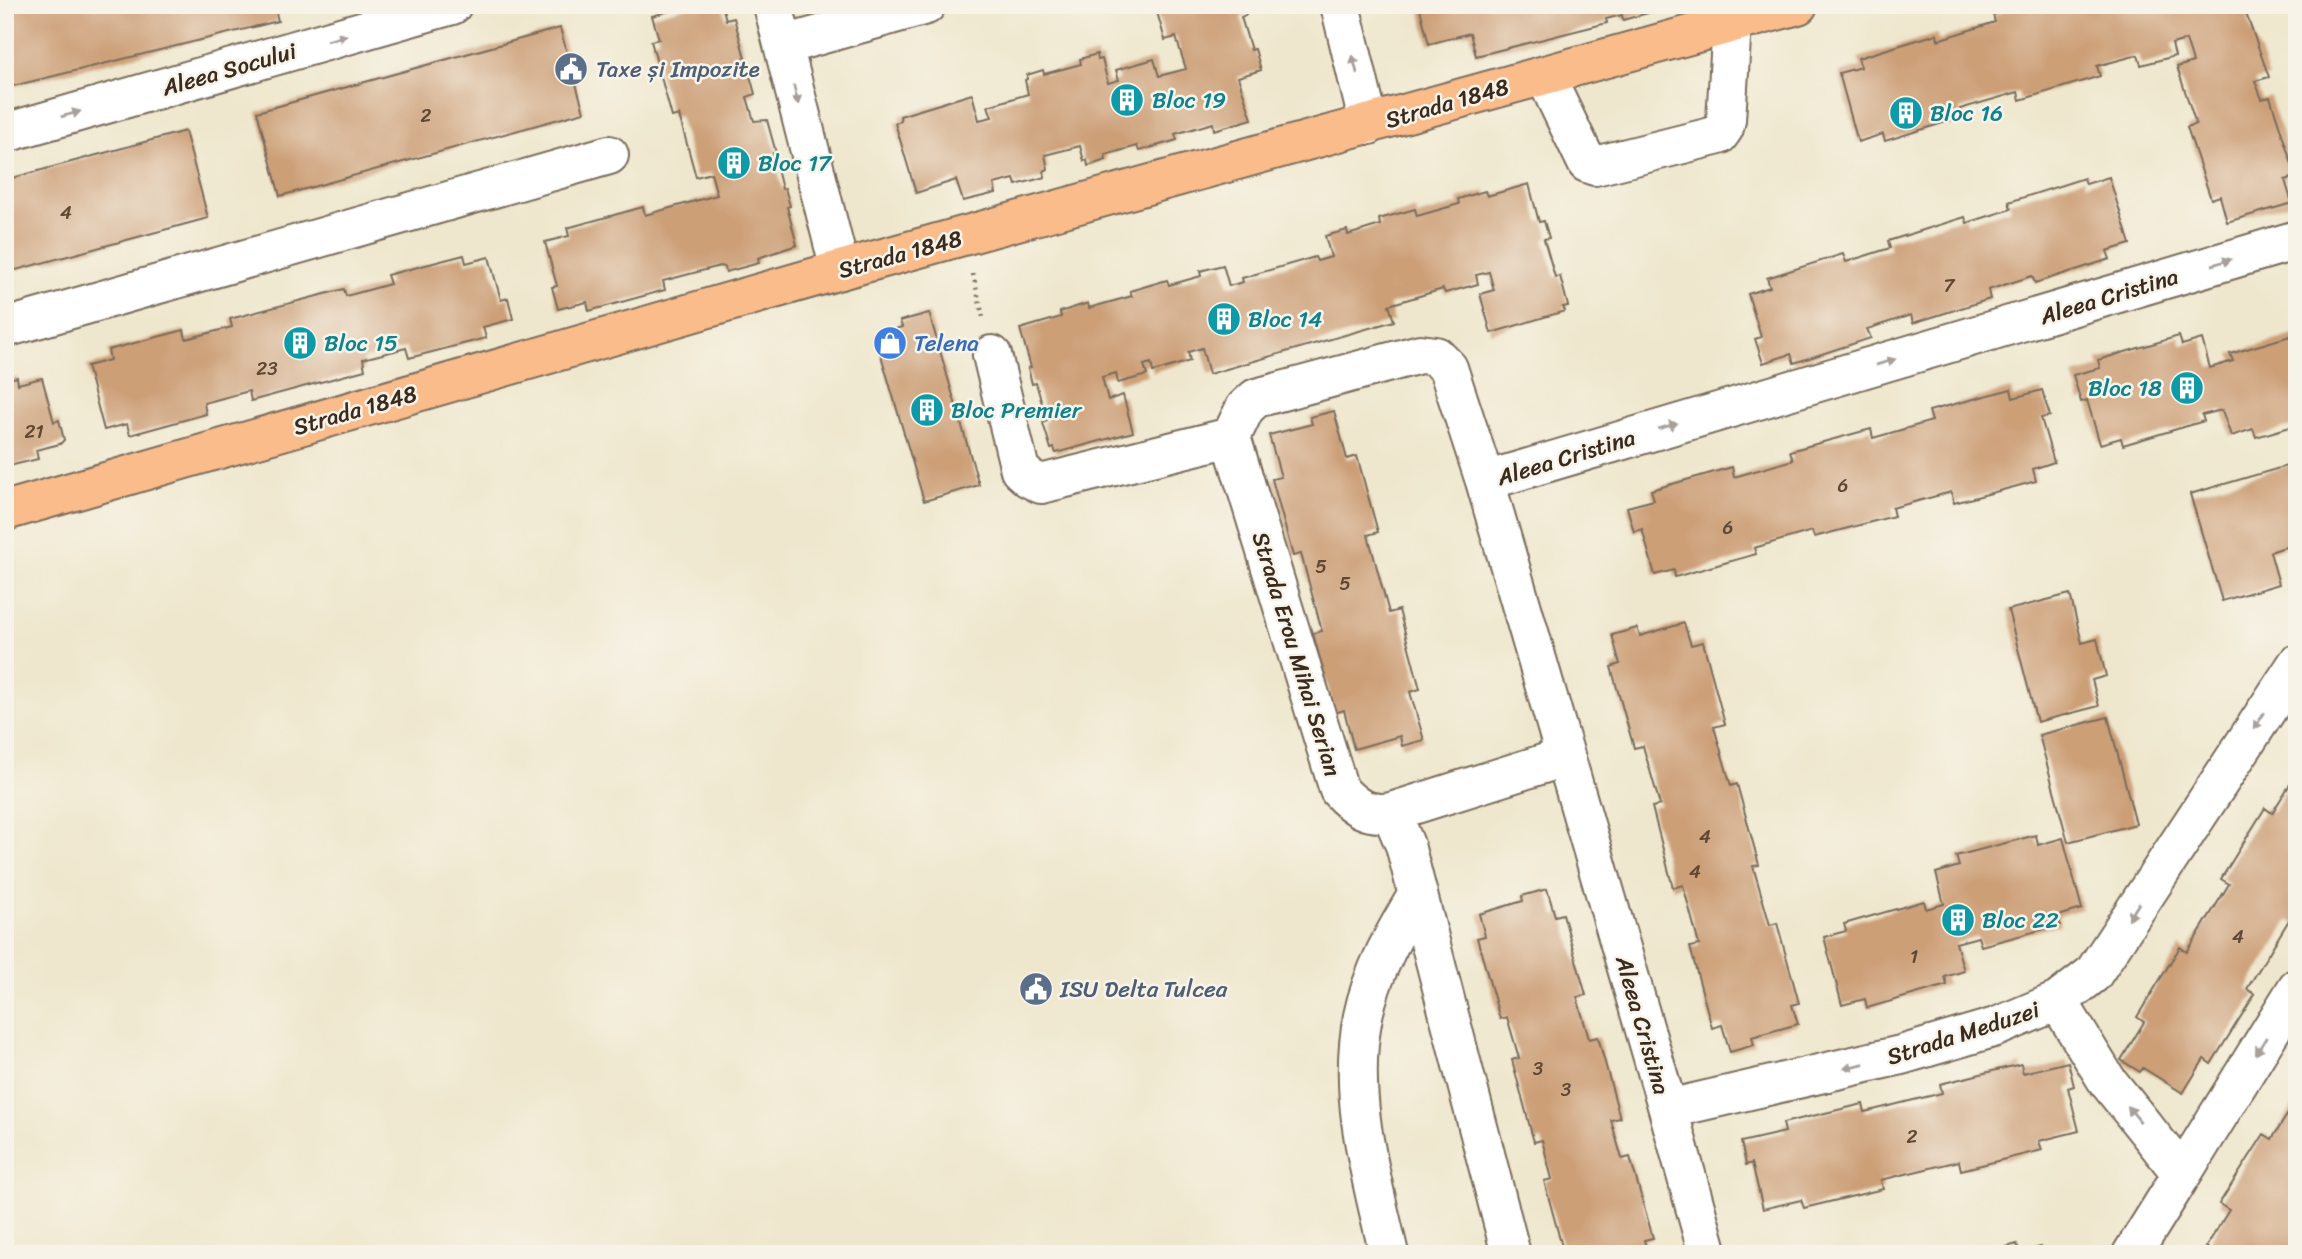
<svg xmlns="http://www.w3.org/2000/svg" width="2302" height="1259" font-family="Sriracha,sans-serif">
	<style>
		.building { fill: #cc9f77 }
		.lines { fill: none; stroke-linecap: round; stroke-linejoin: round }
		.minor-casing { stroke: #7a6c5b; stroke-width: 42 }
		.major-casing { stroke: #7a6c5b; stroke-width: 42 }
		.path { stroke: #7a6c5b; stroke-width: 4.5; stroke-dasharray: 2 5; stroke-linecap: butt }
		.minor { stroke: #fff; stroke-width: 38 }
		.major { stroke: #fabc8b; stroke-width: 38 }
		.oneway { fill: #a79f9a }
		.labels { text-anchor: middle; stroke-width: 5; stroke-linejoin: round; paint-order: stroke }
		.number-label { font-size: 19px; fill: #5f4734 }
		.street-label { font-size: 23px; fill: #3b2a1e; stroke: #f7f3e8 }
		.service-label { font-size: 23px; fill: #4e5e75; stroke: #f7f3e8; text-anchor: start }
		.culture-label { font-size: 23px; fill: #0d838f; stroke: #f7f3e8; text-anchor: start }
		.shop-label { font-size: 23px; fill: #366cbe; stroke: #f7f3e8; text-anchor: start }
	</style>
	<rect width="100%" height="100%" fill="#f7f3e8"/>
	<filter id="ink" filterUnits="userSpaceOnUse"><feTurbulence type="fractalNoise" baseFrequency=".0143" numOctaves="2"/><feDisplacementMap in="SourceGraphic" scale="14" xChannelSelector="R" yChannelSelector="G"/><feConvolveMatrix kernelMatrix="1 2 1 2 8 2 1 2 1" color-interpolation-filters="sRGB"/></filter>
	<filter id="wash" filterUnits="userSpaceOnUse"><feTurbulence type="fractalNoise" baseFrequency=".00686" numOctaves="4" result="noise"/><feDisplacementMap in="SourceGraphic" scale="28" xChannelSelector="R" yChannelSelector="G"/><feGaussianBlur stdDeviation="1.57" result="paint"/><feColorMatrix in="noise" values="0 0 0 0 0 0 0 0 0 0 0 0 0 0 0 0 0 1.4 0 .05"/><feComposite in="paint" operator="in"/></filter>
	<g filter="url(#wash)">
		<rect width="100%" height="100%" fill="#efe7cd"/>
		<g id="blocks">
			<path class="building" d="M5 5H274L278 21 5 88Z
				M691 5H722L726 20 734 18 755 94 747 97 754 121 767 120 776 153H773L782 189 785 188 790 206 787 207 797 245 758 258 759 263 726 272 725 267 720 266 663 281 665 290 589 311 587 302 558 309 552 287 557 286 545 242 569 236 567 228 643 207 645 215 717 195 711 173 696 177 679 115 672 117 651 41 659 39 652 16Z
				M1155 5H1243L1246 15 1241 17 1251 50 1255 49 1261 70 1238 77 1252 119 1214 130 1213 123 1175 134 1177 140 1139 151 1137 146 1105 155 1106 160 1088 166 1087 160 1084 161 1080 146 1045 155 1048 169 1044 171 1045 177 1016 185 1014 179 994 184 996 193 963 201 956 180 916 193 895 123 901 121 900 116 972 94 979 120 992 117 988 106 1028 94 1025 80 1027 79V75L1043 70 1044 74 1081 64 1080 59 1097 54 1098 60 1102 59 1108 83 1119 80 1116 70 1154 59 1159 76 1186 69 1176 37 1165 40Z
				M1419 5H1658V6L1654 7 1655 11 1623 20 1622 15 1606 19 1607 23 1476 56 1470 33 1429 44Z
				M2025 5H2243L2269 77 2255 81 2262 99 2270 97 2296 177 2285 180 2292 203 2227 222 2220 196 2211 199 2187 127 2196 124 2177 67 2193 62 2186 40 2172 44 2175 56 2141 65 2138 55 2097 66 2100 76 2020 100 2018 92 1960 109 1962 117 1885 141 1883 134 1858 142 1839 73 1861 67 1858 58 1937 34 1938 40 1995 22 1993 15Z
				M560 28 584 112 280 196 257 112Z
				M185 131 208 218 5 273V180Z
				M2109 177 2130 244 2107 251 2110 259 2035 283 2032 276 1988 290 1990 299 1913 323 1911 315 1867 329 1871 338 1794 363 1791 354 1763 363 1755 339 1761 337 1748 294 1770 287 1767 278 1843 254 1846 262 1890 248 1888 241 1965 217 1967 223 2011 209 2009 202 2084 178 2086 184Z
				M1529 184 1539 222 1544 221 1549 238 1544 239 1555 277 1560 276 1568 306 1563 307 1565 311 1491 333 1480 294 1494 290 1489 272 1476 275 1478 284 1445 293 1443 289 1389 305 1394 321 1209 374 1202 348 1188 352 1190 361 1153 372 1151 363 1144 365 1147 375 1118 383 1116 373 1102 377 1108 400 1123 395 1133 432 1056 453 1054 448 1051 449 1043 423 1047 421 1036 383 1032 384 1028 368 1031 367 1020 329 1061 317 1060 312 1088 303 1089 308 1132 296 1130 291 1167 280 1169 285 1201 276 1200 271 1223 265 1229 286 1243 282 1242 278 1315 257 1317 261 1331 257 1325 236 1347 230 1348 235 1380 225 1379 219 1415 209 1417 216 1459 204 1458 199 1485 191 1487 196Z
				M464 255 466 263 489 257 501 300 508 298 513 319 483 327 486 338 409 358 406 348 363 359 365 370 251 401 249 391 204 403 206 414 130 435 127 424 104 430 87 366 110 360 108 350 184 330 186 339 232 327 230 319 344 289 346 296 390 284 387 275Z
				M929 313 979 485 924 501 875 335 902 327 900 321Z
				M2297 334V425L2256 437 2253 429 2231 436 2222 410 2202 415 2204 421 2123 445 2121 438 2100 444 2087 400 2081 402 2073 375 2100 368 2098 360 2179 336 2182 345 2202 339 2210 368 2233 361 2230 354Z
				M17 377 18 384 42 378 54 422 59 420 64 440 60 444 36 450 38 459 5 467V380Z
				M2011 389 2013 398 2042 390 2050 416 2041 418 2054 462 2033 469 2036 481 1954 503 1951 492 1892 508 1894 516 1814 537 1812 531 1754 548 1756 554 1675 577 1674 570 1655 575 1642 529 1634 532 1627 507 1654 500 1651 490 1732 467 1734 477 1793 460 1790 451 1871 429 1873 438 1932 421 1929 411Z
				M1334 411 1347 459 1357 456 1378 532 1368 535 1389 613 1399 610 1420 689 1410 692 1424 740 1402 746 1400 736 1354 749 1344 710 1335 713 1313 633 1322 631 1301 554 1293 556 1272 479 1281 477 1269 435 1312 424 1310 417Z
				M2297 463V507L2294 508 2297 518V543L2270 552 2279 584 2222 601 2190 494Z
				M2070 594 2082 643 2097 639 2106 676 2092 680 2099 706 2037 722 2008 610Z
				M1684 623 1691 645 1703 642 1725 724 1714 727 1731 786 1737 784 1759 865 1753 866 1770 925 1777 923 1799 1003 1792 1005 1798 1024 1752 1037 1754 1045 1730 1052 1722 1025 1712 1028 1690 947 1699 945 1683 885 1673 888 1652 807 1660 805 1643 746 1634 748 1611 667 1620 664 1612 635 1637 628 1640 636Z
				M2108 717 2136 824 2068 842 2039 735Z
				M2297 773V926L2289 920 2247 989 2255 994 2211 1064 2204 1059 2183 1093 2143 1068 2140 1072 2121 1060 2144 1022 2137 1017 2180 947 2187 952 2229 884 2221 879 2265 808 2272 813Z
				M2036 835 2038 845 2063 838 2082 909 2058 916 2060 925 1981 946 1978 937 1956 943 1964 971 1945 977 1947 985 1867 1008 1865 999 1842 1005 1824 937 1846 931 1844 924 1924 901 1926 909 1944 904 1936 873 1959 866 1956 856Z
				M1547 889 1555 916 1563 914 1586 995 1577 997 1589 1039 1598 1037 1620 1118 1611 1120 1622 1159 1630 1157 1653 1238 1644 1240 1648 1254H1564L1544 1181 1552 1179 1542 1140 1534 1142 1512 1060 1519 1058 1507 1017 1500 1019 1477 938 1485 936 1479 914 1523 901 1522 896Z
				M2068 1062 2074 1086 2068 1088 2079 1131 2039 1141 2042 1150 1961 1170 1959 1161 1881 1180 1883 1189 1804 1208 1801 1200 1763 1209 1752 1163 1746 1165 1741 1142 1785 1132 1783 1123 1863 1104 1865 1112 1942 1093 1940 1084 2021 1064 2023 1073Z
				M2297 1099V1253L2288 1248 2284 1254H2217L2206 1247 2229 1210 2219 1204 2264 1134 2272 1139Z
				M2017 1244 2020 1253 2040 1247V1249L2044 1248 2046 1254H1982Z"/>
		</g>
	</g>
	<g filter="url(#ink)">
		<use href="#blocks" fill-opacity="0" stroke="#7a6c5b" stroke-width="2"/>
		<g class="lines">
			<g class="minor-casing">
				<path id="minor" d="M773 5 840 270
					M1340 5 1369 125
					M784 45 926 5
					M1545 76 1587 163 1595 166 1719 135 1724 128 1726 120 1732 23
					M5 133 452 5
					M5 328 609 155
					M992 355 1020 470 1029 478 1041 484 1231 437
					M1485 481 2297 240
					M1391 812 1565 757
					M2058 1001 2106 1079 2182 1174 2297 988
					M1668 1109 1901 1055 1996 1027 2058 1001 2093 974 2297 664
					M1389 1254C1371 1176 1347 1096 1363 1016 1372 972 1395 932 1418 894
					M1511 1254 1405 845 1391 812C1368 816 1354 807 1339 790L1231 437 1245 408 1256 398 1420 354 1436 356 1448 368 1485 481 1668 1109 1708 1254
					M2132 1254 2182 1174"/>
			</g>
			<g class="major-casing">
				<path id="major" d="M5 511 840 270 1798 5"/>
			</g>
			<path class="path" d="M973 274 983 317"/>
			<use href="#minor" class="minor"/>
			<use href="#major" class="major"/>
		</g>
		<defs><path id="oneway-solid" d="M-6-.8H1V-3.2L6.5 0L1 3.2V.8H-6Z" transform="scale(1.75)"/></defs>
		<g class="oneway">
			<use href="#oneway-solid" transform="translate(337 38) rotate(-16)"/>
			<use href="#oneway-solid" transform="translate(1355 65) rotate(-104)"/>
			<use href="#oneway-solid" transform="translate(796 95) rotate(76)"/>
			<use href="#oneway-solid" transform="translate(71 114) rotate(-16)"/>
			<use href="#oneway-solid" transform="translate(2222 262) rotate(-17)"/>
			<use href="#oneway-solid" transform="translate(1886 362) rotate(-17)"/>
			<use href="#oneway-solid" transform="translate(1668 426) rotate(-17)"/>
			<use href="#oneway-solid" transform="translate(2259 721) rotate(123)"/>
			<use href="#oneway-solid" transform="translate(2134 911) rotate(123)"/>
			<use href="#oneway-solid" transform="translate(2261 1046) rotate(122)"/>
			<use href="#oneway-solid" transform="translate(1854 1066) rotate(167)"/>
			<use href="#oneway-solid" transform="translate(2134 1114) rotate(-129)"/>
		</g>
	</g>
	<defs>
		<g id="civic-disc" transform="scale(1.75)"><circle r="9.5" fill="#5c6f8a" stroke="#f7f3e8"/><path d="M-.6-6.5H3V-4.5H.6V-3L4-1V1h2V6H-6V1h2V-1L-.6-3ZM-1.2 2.5V6h2.4V2.5Z" fill="#fff"/></g>
		<g id="building-disc" transform="scale(1.75)"><circle r="9.5" fill="#0f9aa8" stroke="#f7f3e8"/><path d="M-4-6H4V6H1V3H-1V6H-4ZM-2.5-4.3h1.7v1.8h-1.7ZM.8-4.3h1.7v1.8H.8ZM-2.5-1h1.7V.8h-1.7ZM.8-1h1.7V.8H.8Z" fill="#fff"/></g>
		<g id="shop-disc" transform="scale(1.75)"><circle r="9.5" fill="#3f7fe0" stroke="#f7f3e8"/><path d="M-5-2.5h2.3a2.7 3.5 0 0 1 5.4 0H5L5.5 6h-11ZM-1.5-2.5h3a1.5 2.3 0 0 0-3 0Z" fill="#fff"/></g>
	</defs>
	<g fill-rule="evenodd">
		<use href="#civic-disc" x="571" y="69"/>
		<use href="#building-disc" x="1127" y="100"/>
		<use href="#building-disc" x="1906" y="113"/>
		<use href="#building-disc" x="734" y="163"/>
		<use href="#building-disc" x="1224" y="319"/>
		<use href="#building-disc" x="300" y="343"/>
		<use href="#shop-disc" x="890" y="343"/>
		<use href="#building-disc" x="2187" y="388"/>
		<use href="#building-disc" x="927" y="410"/>
		<use href="#building-disc" x="1958" y="920"/>
		<use href="#civic-disc" x="1036" y="989"/>
	</g>
	<g class="labels">
		<g class="number-label">
			<text x="426" y="122">2</text>
			<text x="66" y="219">4</text>
			<text x="1949" y="292">7</text>
			<text x="267" y="375">23</text>
			<text x="34" y="438">21</text>
			<text x="1843" y="492">6</text>
			<text x="1728" y="534">6</text>
			<text x="1321" y="573">5</text>
			<text x="1345" y="590">5</text>
			<text x="1705" y="843">4</text>
			<text x="1695" y="878">4</text>
			<text x="2238" y="943">4</text>
			<text x="1914" y="963">1</text>
			<text x="1538" y="1075">3</text>
			<text x="1566" y="1096">3</text>
			<text x="1912" y="1143">2</text>
		</g>
		<g class="street-label">
			<text transform="translate(229 69) rotate(-16)" y="8">Aleea Socului</text>
			<text transform="translate(1447 103) rotate(-16)" y="8">Strada 1848</text>
			<text transform="translate(900 254) rotate(-15)" y="8">Strada 1848</text>
			<text transform="translate(2109 296) rotate(-17)" y="8">Aleea Cristina</text>
			<text transform="translate(355 410) rotate(-16)" y="8">Strada 1848</text>
			<text transform="translate(1566 457) rotate(-17)" y="8">Aleea Cristina</text>
			<text transform="translate(1297 654) rotate(73)" y="8">Strada Erou Mihai Serian</text>
			<text transform="translate(1643 1025) rotate(74)" y="8">Aleea Cristina</text>
			<text transform="translate(1963 1033) rotate(-18)" y="8">Strada Meduzei</text>
		</g>
		<g class="service-label">
			<text x="596" y="77">Taxe și Impozite</text>
			<text x="1060" y="997">ISU Delta Tulcea</text>
		</g>
		<g class="culture-label">
			<text x="1152" y="108">Bloc 19</text>
			<text x="1930" y="121">Bloc 16</text>
			<text x="758" y="171">Bloc 17</text>
			<text x="1248" y="327">Bloc 14</text>
			<text x="324" y="351">Bloc 15</text>
			<text x="2162" y="396" text-anchor="end">Bloc 18</text>
			<text x="951" y="418">Bloc Premier</text>
			<text x="1982" y="928">Bloc 22</text>
		</g>
		<g class="shop-label">
			<text x="914" y="351">Telena</text>
		</g>
	</g>
	<rect width="2302" height="1259" fill="none" stroke="#f7f3e8" stroke-width="28"/>
</svg>
